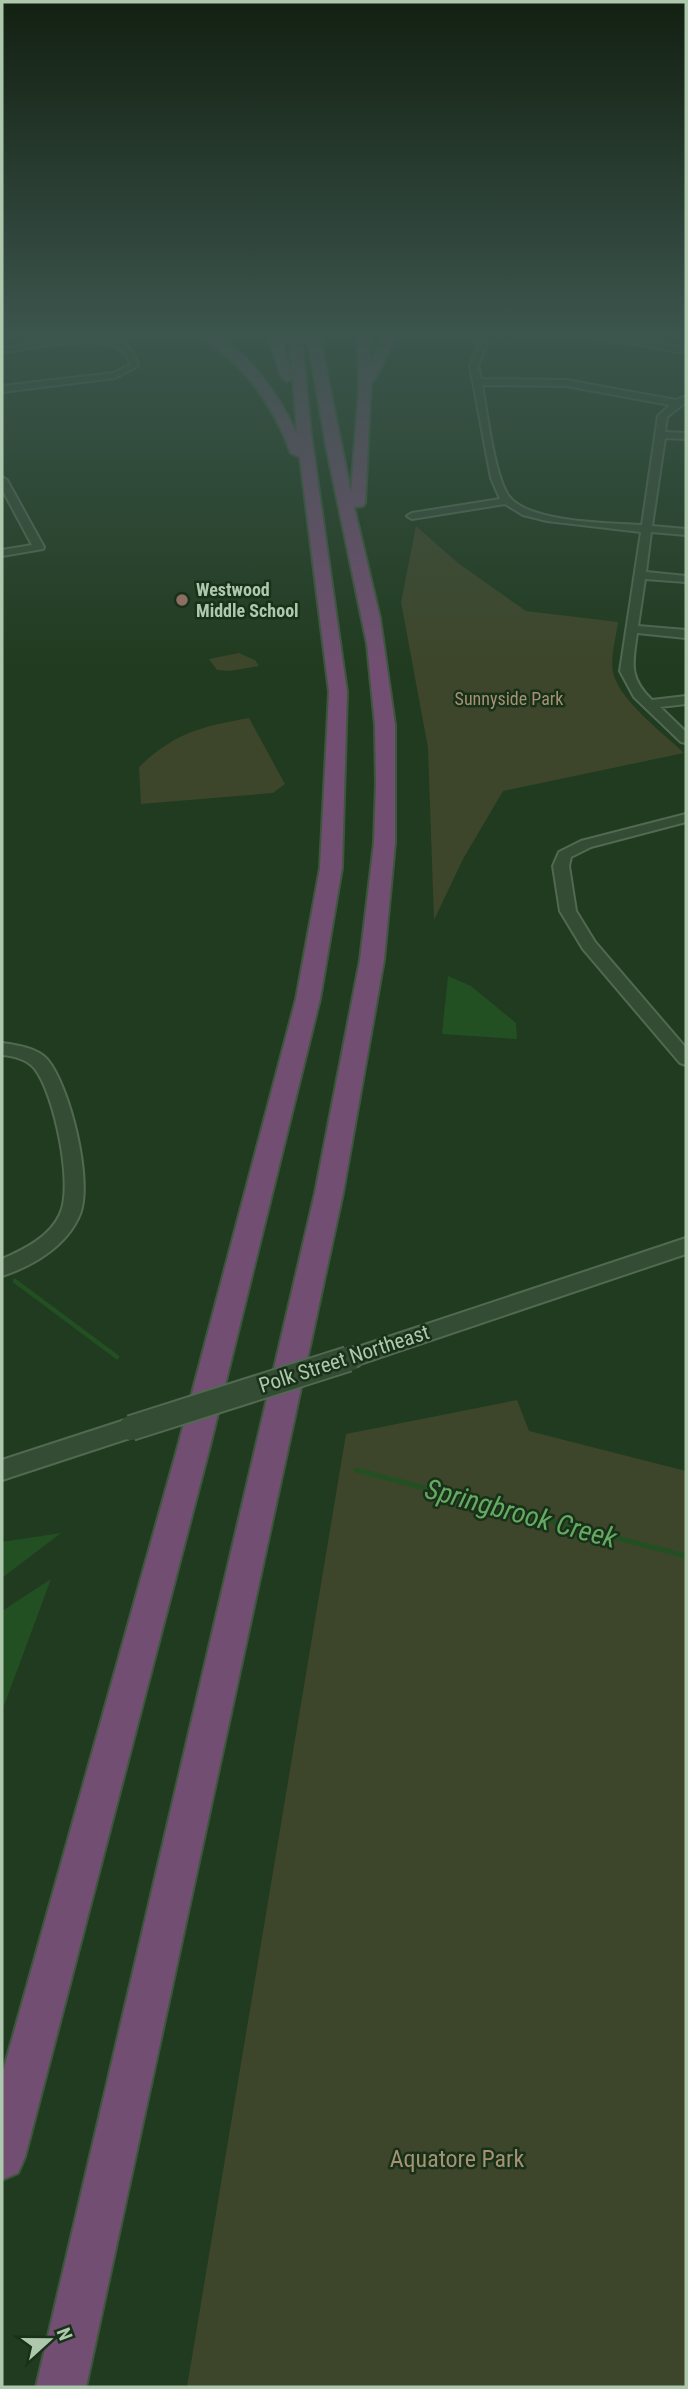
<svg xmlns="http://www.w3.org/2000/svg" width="688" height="2389" font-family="'Roboto Condensed',sans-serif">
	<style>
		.green { fill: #3d462a }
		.water { fill: #235022 }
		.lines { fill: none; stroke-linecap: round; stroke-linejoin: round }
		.stream-far1 { stroke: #235022; stroke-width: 4.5 }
		.stream { stroke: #235022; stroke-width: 5 }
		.minor-casing { stroke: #516951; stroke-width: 4 }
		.highway-casing { stroke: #3e563e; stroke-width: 4 }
		.minor { fill: #334c33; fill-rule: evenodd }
		.highway { fill: #724f72; fill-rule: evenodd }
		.minor-bridge-far1-casing { stroke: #516951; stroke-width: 23; stroke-linecap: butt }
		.minor-bridge-casing { stroke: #516951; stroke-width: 28; stroke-linecap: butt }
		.minor-bridge-far1 { stroke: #334c33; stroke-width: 19 }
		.minor-bridge { stroke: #334c33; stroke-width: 24 }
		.education-dot { fill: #8d6e63; stroke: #193019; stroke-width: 2.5 }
		.labels { text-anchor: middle; stroke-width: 5; stroke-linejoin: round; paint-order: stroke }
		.far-poi-label { font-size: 18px; font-weight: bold; fill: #aec8ae; stroke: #193019; text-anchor: start }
		.far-park-label { font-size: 18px; fill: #a59273; stroke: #193019 }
		.street-label { font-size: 21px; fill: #aec8ae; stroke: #193019 }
		.near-park-label { font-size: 24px; fill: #a59273; stroke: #193019 }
		.near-water-label { font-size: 28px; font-style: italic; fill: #65aa63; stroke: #193019 }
	</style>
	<rect width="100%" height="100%" fill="#203b1f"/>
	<path class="green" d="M416 526 458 563 526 611 618 622C616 638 609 661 614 676 623 703 663 733 684 753L503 791 463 859 434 920 428 748 401 602Z
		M239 653 255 660 259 666 230 671 217 670 209 659Z
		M249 718 285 784 273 793 141 804 139 767C176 732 200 727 249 718Z
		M517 1400 529 1431 686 1471V2387H187L346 1434Z"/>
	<path class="water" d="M448 976 471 986 516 1023 517 1039 442 1034Z
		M61 1533 2 1578V1542Z
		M51 1579 2 1711V1611Z"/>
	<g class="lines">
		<path class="stream-far1" d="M15 1281 117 1357"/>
		<path class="stream" d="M356 1470 686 1556"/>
		<g class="minor-casing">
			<path id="minor" d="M483 334H491L478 366 481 379 566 380 676 400 686 396V402L667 417 665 432 686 433V439L665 438 652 526 686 529V535L651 532 646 572 686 576V582L645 579 638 626 686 630V638L637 633C633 663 628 677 652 700L686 696V704L660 707 686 732V743L681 742 634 697 620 671 641 532 547 521 523 515 505 504 412 519 407 516 412 513 500 499 491 478 470 366ZM482 385 566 386 670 405 658 416 642 525C610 523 527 523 508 495 494 474 487 411 482 385Z
				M575 334H597L686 348V353Z
				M75 338C98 337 134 337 138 366L115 378 2 392V386L113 373 130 365C125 325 28 350 2 352V348Z
				M2 477 7 480 44 547 43 549 2 556V550L32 545 2 489Z
				M686 814V822L591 847 571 857 569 866 576 911 595 942 686 1048V1065L680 1063 583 949 560 911 553 866 559 852 581 841Z
				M2 1043C17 1045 37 1048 47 1059 70 1086 93 1181 80 1214 67 1246 33 1266 2 1276V1259C23 1250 50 1237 60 1214 74 1186 54 1093 35 1069 27 1059 14 1056 2 1055Z
				M686 1238V1254L357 1365 349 1362 346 1356 349 1350Z
				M131 1418 139 1421 142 1428 139 1435 2 1480V1460Z"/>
		</g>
		<g class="highway-casing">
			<path id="highway" d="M199 334C241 334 281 400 297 434L293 378 287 381 281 377 267 334H279L292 374 289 334H301L311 434 347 692 342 868 320 999 210 1446 25 2157 18 2173 2 2180V2075L178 1446 296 999 320 868 329 692 300 457 291 453C278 418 260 387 233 362 223 352 210 344 199 334Z
				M307 334H319L351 493 359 388 357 334H369L370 364 385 334H397L375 379 371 382 365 503 363 506 354 507 380 618 395 725V843L384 960 343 1193 86 2387H36L315 1193 360 960 374 843 376 784 375 725 367 644 326 445Z"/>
		</g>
		<use href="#minor" class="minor"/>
		<use href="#highway" class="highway"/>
		<g class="minor-bridge-far1-casing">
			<path id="minor-bridge-far1" d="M342 1361 357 1356"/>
		</g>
		<g class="minor-bridge-casing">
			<path id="minor-bridge" d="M131 1428 348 1359"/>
		</g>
		<use href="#minor-bridge-far1" class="minor-bridge-far1"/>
		<use href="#minor-bridge" class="minor-bridge"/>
	</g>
	<linearGradient id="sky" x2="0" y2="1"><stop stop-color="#122011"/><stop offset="0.5" stop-color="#3c554d"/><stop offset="1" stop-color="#3c554d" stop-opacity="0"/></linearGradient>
	<rect width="688" height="669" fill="url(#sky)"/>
	<circle class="education-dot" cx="182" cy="600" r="7"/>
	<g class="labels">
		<g class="far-poi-label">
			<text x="196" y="596">Westwood<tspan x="196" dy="21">Middle School</tspan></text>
		</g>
		<g class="far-park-label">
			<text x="509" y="705">Sunnyside Park</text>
		</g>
		<g class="street-label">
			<text transform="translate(344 1359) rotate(-18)" y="7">Polk Street Northeast</text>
		</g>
		<g class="near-park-label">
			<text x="457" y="2167">Aquatore Park</text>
		</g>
		<g class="near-water-label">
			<text transform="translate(521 1513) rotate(15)" y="10">Springbrook Creek</text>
		</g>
	</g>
	<rect width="688" height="2389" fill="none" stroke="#aec8ae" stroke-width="7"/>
	<g transform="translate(49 2340) rotate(69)" stroke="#193019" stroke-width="5" paint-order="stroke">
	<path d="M0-5L12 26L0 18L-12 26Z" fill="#aec8ae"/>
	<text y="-10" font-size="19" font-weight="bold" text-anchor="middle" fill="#aec8ae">N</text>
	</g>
</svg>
